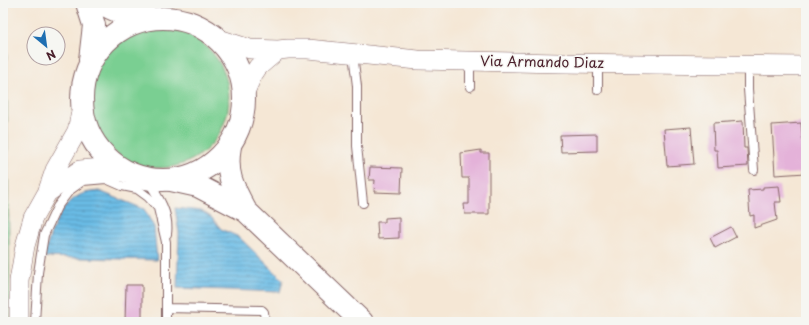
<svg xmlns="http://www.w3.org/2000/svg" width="809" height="325" font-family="'Playpen Sans',sans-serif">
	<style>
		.grass { fill: #7acf92; stroke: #62775e }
		.park { fill: url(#park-dots); stroke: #62775e }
		.water { fill: url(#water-rules); stroke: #5a6d88 }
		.building { fill: #e4b2d9 }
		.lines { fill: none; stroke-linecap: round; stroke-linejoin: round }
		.service-casing { stroke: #866566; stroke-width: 10 }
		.tertiary-casing { stroke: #866566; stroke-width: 20 }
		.secondary-casing { stroke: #866566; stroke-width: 24 }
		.trunk-casing { stroke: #866566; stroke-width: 24 }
		.service { stroke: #fff; stroke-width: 8 }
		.tertiary { stroke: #fff; stroke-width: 19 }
		.secondary { stroke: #fff; stroke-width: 22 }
		.trunk { stroke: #fff; stroke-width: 22 }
		.labels { text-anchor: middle; stroke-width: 3; stroke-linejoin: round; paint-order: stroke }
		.street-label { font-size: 14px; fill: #4a1f2b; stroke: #f6f6f2 }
	</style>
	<defs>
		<pattern id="park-dots" width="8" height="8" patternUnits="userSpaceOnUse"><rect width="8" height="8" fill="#7acf92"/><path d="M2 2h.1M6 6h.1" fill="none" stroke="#6bb17e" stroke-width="1.8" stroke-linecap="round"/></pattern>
		<pattern id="water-rules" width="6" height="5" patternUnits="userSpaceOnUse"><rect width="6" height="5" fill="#69bbe5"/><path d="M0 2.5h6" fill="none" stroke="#5897ba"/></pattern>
	</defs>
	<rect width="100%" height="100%" fill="#f6f6f2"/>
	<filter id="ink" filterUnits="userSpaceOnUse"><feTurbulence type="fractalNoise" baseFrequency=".025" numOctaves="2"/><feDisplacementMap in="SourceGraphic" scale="8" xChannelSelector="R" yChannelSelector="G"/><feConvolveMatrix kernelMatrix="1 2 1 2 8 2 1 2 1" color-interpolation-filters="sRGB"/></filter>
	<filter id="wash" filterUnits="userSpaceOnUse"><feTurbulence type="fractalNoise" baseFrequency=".012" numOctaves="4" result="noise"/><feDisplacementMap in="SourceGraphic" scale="16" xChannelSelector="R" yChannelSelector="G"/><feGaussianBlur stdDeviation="0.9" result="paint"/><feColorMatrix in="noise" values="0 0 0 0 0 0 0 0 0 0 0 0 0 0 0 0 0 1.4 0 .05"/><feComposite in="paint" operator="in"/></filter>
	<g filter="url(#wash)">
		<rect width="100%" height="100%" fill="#f5e7d5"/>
		<path class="grass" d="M89 98a70 70 0 1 1 140 0a70 70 0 1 1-140 0Z"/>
		<path class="park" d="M3 3H6L10 322H3Z"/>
		<path class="water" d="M99 191 144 209 154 227 157 260 44 257C50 235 57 209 78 196 84 192 92 192 99 191Z
			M175 208 201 211 211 217 221 229 239 237 283 280 280 292 177 288 179 233Z"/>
		<g id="blocks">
			<path class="building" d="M743 121 744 148H747L748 166 718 168 717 150H714L713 123Z
				M801 123 804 158H806V173L775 175 772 125Z
				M691 127 694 164 667 166 664 129Z
				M597 134V151L561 152 560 135Z
				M481 150V153H489V214H465L464 204H469V178H462L461 153Z
				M370 167 402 168 401 193 374 192 375 180H369Z
				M779 186 781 202H775L777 220 754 228V215L750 216 748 190 763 189V187Z
				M399 217V238L378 239 377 222H385V218Z
				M731 227 736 237 715 248 710 238Z
				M126 285H142V322H125Z"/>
		</g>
	</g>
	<g filter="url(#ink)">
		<use href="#blocks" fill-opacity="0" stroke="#866566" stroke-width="1"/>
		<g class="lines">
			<g class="service-casing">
				<path id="service" d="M353 54 357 86V146L363 203
					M470 61V87
					M598 63V90
					M748 65V89L754 170
					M147 180C158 196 170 213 167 234
					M167 308 262 310 264 312 265 322
					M35 322 38 273 44 235 57 207 69 191 83 181 106 179 122 186 137 189 148 197 158 208 166 242V322"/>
			</g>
			<g class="tertiary-casing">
				<path id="tertiary" d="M219 39 250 49 278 50 288 49H308L418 60 559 63 806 66
					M245 92 252 76 258 67 278 50
					M47 193 80 170 102 168 128 173
					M19 322V281L25 246 33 218 47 193 55 170 77 131 82 107"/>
			</g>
			<g class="secondary-casing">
				<path id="secondary" d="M87 3 94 25 90 60
					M102 3C116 13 131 16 148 17
					M82 99a81 81 0 1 1 162 0a81 81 0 1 1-162 0Z"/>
			</g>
			<g class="trunk-casing">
				<path id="trunk" d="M230 146C225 174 233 187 246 211
					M171 180 198 186 246 211 362 322"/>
			</g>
			<use href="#service" class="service"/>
			<use href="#tertiary" class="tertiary"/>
			<use href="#secondary" class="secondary"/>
			<use href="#trunk" class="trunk"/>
		</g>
	</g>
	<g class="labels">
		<g class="street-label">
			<text transform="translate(542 62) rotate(1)" y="5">Via Armando Diaz</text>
		</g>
	</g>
	<rect width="809" height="325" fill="none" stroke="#f6f6f2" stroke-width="16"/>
	<g transform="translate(46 46) rotate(151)"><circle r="19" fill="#f6f6f2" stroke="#b1a0a2"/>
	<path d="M0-3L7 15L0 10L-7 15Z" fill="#1f6fb2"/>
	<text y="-6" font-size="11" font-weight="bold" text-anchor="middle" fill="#4a1f2b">N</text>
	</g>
</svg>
